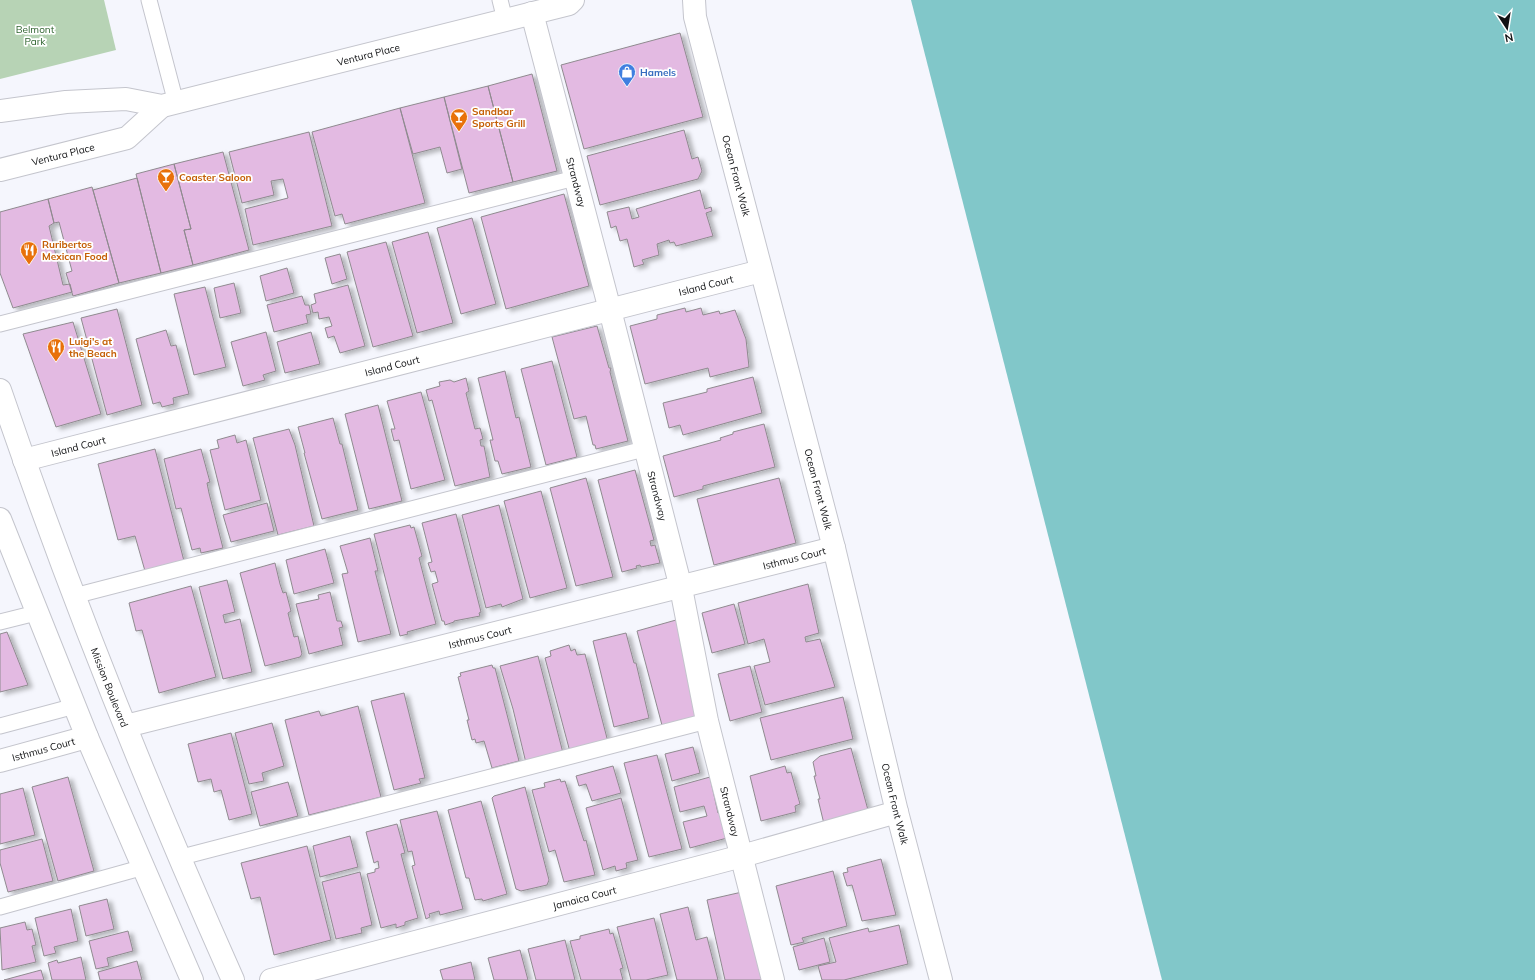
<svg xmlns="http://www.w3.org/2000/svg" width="1535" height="980" font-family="Mulish,sans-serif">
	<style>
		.green { fill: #b7d3b5 }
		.water { fill: #81c7c9 }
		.building { fill: #e3bae2; stroke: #8f8a8f; filter: url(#shadow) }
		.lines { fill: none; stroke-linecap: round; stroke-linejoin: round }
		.lane-casing { stroke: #c4c5cd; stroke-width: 17 }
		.street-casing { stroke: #c4c5cd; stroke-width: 24 }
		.primary-casing { stroke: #c4c5cd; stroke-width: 24 }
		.lane { stroke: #fff; stroke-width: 15 }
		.street { stroke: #fff; stroke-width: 22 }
		.primary { stroke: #fff; stroke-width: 22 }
		.labels { text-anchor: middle; stroke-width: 3.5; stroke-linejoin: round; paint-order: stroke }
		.park-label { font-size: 10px; fill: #2d622d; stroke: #fff }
		.street-label { font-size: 10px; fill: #111214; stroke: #fff }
		.shop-label { font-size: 10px; font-weight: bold; fill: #366cbe; stroke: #fff; text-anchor: start }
		.food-label { font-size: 10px; font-weight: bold; fill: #c56008; stroke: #fff; text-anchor: start }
	</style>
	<defs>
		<filter id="shadow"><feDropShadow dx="4.5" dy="2.5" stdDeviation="2" flood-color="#0004"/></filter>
	</defs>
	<rect width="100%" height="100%" fill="#f5f6fd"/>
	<path class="green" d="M0 0H104L116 50 0 79Z"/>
	<path class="water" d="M911 0H1535V980H1162Z"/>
	<path class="building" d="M680 33 703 117 584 149 561 65Z
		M532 74 557 171 513 182 488 86Z
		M488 86 513 182 469 193 444 97Z
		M444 97 462 169 447 173 440 147 413 154 400 108Z
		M400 108 425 203 345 224 342 214 335 216 312 132Z
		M684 130 692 159 698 157 702 171 698 179 600 205 587 156Z
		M309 132 332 226 253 245 245 209 288 198 283 179 271 181 274 195 242 203 229 152Z
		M223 152 249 250 193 265 184 230 191 229 174 164Z
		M174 164 191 229 184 230 193 265 161 273 136 174Z
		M137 178 161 273 119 283 93 190Z
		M92 187 119 283 73 296 66 273 72 271 59 222 54 223 48 199Z
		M700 190 705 209 711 207 712 211 706 213 713 236 676 246 674 242 670 243 669 240 657 244 659 255 642 260 644 264 634 267 627 239 620 241 616 226 611 228 607 212 629 207 632 219 639 217 636 209Z
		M564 194 589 286 506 309 481 217Z
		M48 199 54 223 49 226 63 285 70 284 72 292 13 308 0 273V212Z
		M472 218 496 304 461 314 437 228Z
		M428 232 453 323 417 333 392 242Z
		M386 242 413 336 373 347 347 252Z
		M340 254 347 279 332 284 325 258Z
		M287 268 294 293 266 301 260 276Z
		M234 283 241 313 220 318 214 288Z
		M348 285 365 346 340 353 334 336 328 338 325 328 332 326 329 317 319 319 318 312 313 313 311 305 316 303 314 294Z
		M205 287 226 367 194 375 174 294Z
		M302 296 305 305H309L311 314 306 315 308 323 274 332 267 305Z
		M685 308 686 312 701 308 703 315 719 311 720 314 735 310 746 339 749 367 710 377 708 368 645 384 630 326 657 319V315Z
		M117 309 142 405 107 415 81 318Z
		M73 322 101 414 56 427 23 334Z
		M597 326 609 368H611L610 372 628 441 596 449 595 445H593L586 416 574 419 552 337Z
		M166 330 171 346 176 345 189 394 173 398 174 404 162 407 160 402 153 404 136 339Z
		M266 332 276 371 263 375 265 380 243 386 231 342Z
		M311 332 320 364 285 373 277 342Z
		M552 361 577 457 546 465 521 369Z
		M505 371 516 418 519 417 531 467 502 474 498 461H495L490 440H493L478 378Z
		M753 377 762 413 683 435 680 425 669 428 663 403 707 392V389Z
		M466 378 469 391 466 393 475 429 480 428 483 439 480 440 481 446H484L490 477 455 486 432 400 429 401 426 390 440 386 439 382 450 380 454 382Z
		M421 392 445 480 411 489 399 440 394 441 391 429H395L387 401Z
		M378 405 402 501 369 509 345 414Z
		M333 418 340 444H342L358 510 322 519 304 453H305L298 427Z
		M764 424 775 467 703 486V489L674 497 663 456 721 440 720 438 733 434V432Z
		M289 429 295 445 314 526 278 535 253 438Z
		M235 435 237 443 246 440 261 500 225 510 210 450 219 448 217 440Z
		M155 449 184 561 145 571 135 536 118 540 98 464Z
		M201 449 210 482 207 483 209 493 223 548 201 553 200 548 192 550 181 508 176 509 164 459Z
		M635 470 654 540 650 541 651 546 655 545 660 563 641 567 640 565 636 566 637 568 622 572 598 480Z
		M586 478 613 577 576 586 550 488Z
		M779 478 796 543 714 565 697 499Z
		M541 491 567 588 530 598 504 501Z
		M267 503 274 531 231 542 223 515Z
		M499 505 523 599 502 607 501 604 486 608 462 515Z
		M456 514 481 612 479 613 480 616 454 621V622L445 625 444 621H442L432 584 438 582 435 571 431 572 428 563 432 562 422 523Z
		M410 525 411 528 414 527 422 556 419 558 436 624 407 632 408 634 400 636 374 534Z
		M370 538 378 571H375L391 634 358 642 342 574 348 573 340 546Z
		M325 549 334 583 294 594 286 560Z
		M275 563 280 584 283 593 286 592 291 611 288 613 294 637 298 636 302 654 300 657 265 666 240 573Z
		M227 580 235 612 223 615 225 623 240 619 252 672 223 679 199 587Z
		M808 584 819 633 805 637 806 642 820 639 835 687 765 705 754 666 770 662 764 639 748 644 738 603Z
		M191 586 216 677 159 693 142 630 136 631 129 603Z
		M330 592 337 621H341L343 627 339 628 343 645 309 654 296 604 319 599 318 595Z
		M734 604 745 644 712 653 702 613Z
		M676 620 702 718 663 729 637 631Z
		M7 632 28 685 0 692V634Z
		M626 633 634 663H636L649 718 614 727 593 641Z
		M569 645 571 651 575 649 577 655 585 654 608 742 570 752 545 658 551 656 550 651Z
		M538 656 563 753 526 763 513 709 500 666Z
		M492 665 493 668H495L519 761 492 768 484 741 476 743 475 739 472 740 467 720H469L458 677 461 676 460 673Z
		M750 666 762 712 730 721 718 674Z
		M404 693 425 778 419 779 421 783 394 790 371 701Z
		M843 697 853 739 771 760 760 718Z
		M358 706 381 797 309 815 285 720 319 711 321 716Z
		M272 723 284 766 262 773 264 781 249 784 235 733Z
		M231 733 252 814 229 820 221 790 214 792 211 779 198 782 188 744Z
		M693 747 700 773 672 781 665 754Z
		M851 748 868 810 824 824 818 799H820L814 776H816L813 762 820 756Z
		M657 755 682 849 649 857 624 763Z
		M613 766 621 793 592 801 586 784 579 786 576 776Z
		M785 766 787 773 791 772 800 804 795 806 796 812 761 821 750 776Z
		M68 777 94 871 58 881 32 787Z
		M710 777 718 813H720L727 838 690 848 683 822 707 816 704 806 680 812 674 787Z
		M560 779 561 782 565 781 584 841 586 840 595 875 564 882 555 850 549 852 532 790 545 787 544 783Z
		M288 782 298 816 260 826 251 792Z
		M525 787 549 880 547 885 521 891 516 889 492 798 494 796Z
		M23 788 35 835 0 844V794Z
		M621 798 638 860 626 863 627 868 616 871 615 866 603 870 586 808Z
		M481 801 507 894 483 901 482 899 475 900 469 878H466L448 810Z
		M437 811 463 909 440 915 439 911 429 914 430 917 426 919 412 866 415 865 412 851 408 852 400 820Z
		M397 824 405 853 401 854 418 918 405 922V925L396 928V924L381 928 367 874 375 872V869L379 868 378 861 374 863 366 832Z
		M350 836 358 867 320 877 313 846Z
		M42 839 53 881 8 892 0 863V850Z
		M307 846 331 940 274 955 260 897 251 899 241 863Z
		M881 859 896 915 862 921 852 885 847 886 843 873 848 872 847 868Z
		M833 871 847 926 802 938 804 942 791 945 776 886Z
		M360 872 372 925 361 928 362 933 336 939 322 882Z
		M742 892 769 980H725L707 900Z
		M107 899 114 929 86 936 79 906Z
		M688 907 696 940 707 937 718 980H677L660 914Z
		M71 909 78 941 54 947 56 953 44 956 35 918Z
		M654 918 668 975 646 980H631L617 927Z
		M25 922 27 930 32 929 36 945 32 946 36 962 2 970 0 928Z
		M899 925 908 964 844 980H822L818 966 836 962 829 938 868 928 869 932Z
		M609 929 610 934 613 933 623 968 620 969 623 980H581L570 941 580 939V936Z
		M128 931 133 951 107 958 109 966 96 969 89 941Z
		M824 938 830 962 799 970 793 947Z
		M565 940 575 980H536L528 949Z
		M520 950 528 980H494L488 958Z
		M81 957 86 980H52L48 963 57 960 58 963Z
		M137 961 142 980H100L98 972Z
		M471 962 475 980H443L440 970Z
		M41 970 44 980H4Z"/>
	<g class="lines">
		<g class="lane-casing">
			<path id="lane" d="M149 0 176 103
				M500 0 505 20
				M0 324 575 178
				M74 596 644 449
				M0 622 36 613
				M0 726 75 706
				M178 858 707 721
				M0 907 144 867"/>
		</g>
		<g class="street-casing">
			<g id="street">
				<path id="s1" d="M694 0 695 17 834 548 897 812 941 980"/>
				<path id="s2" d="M532 13 610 310 681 588 707 721 773 980"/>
				<path id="s3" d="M0 111 66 102 126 99 162 106 569 4 573 0"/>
				<path id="s4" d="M0 170 127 138 162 106"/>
				<path id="s5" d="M24 460 761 271"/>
				<path id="s6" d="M126 726 834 548"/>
				<path id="s7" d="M0 761 87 737"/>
				<path id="s8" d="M271 980 742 856 897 812"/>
			</g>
		</g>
		<g class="primary-casing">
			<g id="primary">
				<path id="s9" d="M0 390C68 590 147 787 233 980"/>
				<path d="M0 519 87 737 192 980"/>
			</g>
		</g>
		<use href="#lane" class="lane"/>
		<use href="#street" class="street"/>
		<use href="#primary" class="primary"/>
	</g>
	<defs>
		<g id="shop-pin" transform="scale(0.9)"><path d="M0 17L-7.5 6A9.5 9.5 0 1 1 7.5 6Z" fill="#3f7fe0" stroke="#fff"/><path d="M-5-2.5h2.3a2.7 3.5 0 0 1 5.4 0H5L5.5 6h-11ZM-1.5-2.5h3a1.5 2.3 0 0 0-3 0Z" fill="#fff"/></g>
		<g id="bar-pin" transform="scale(0.9)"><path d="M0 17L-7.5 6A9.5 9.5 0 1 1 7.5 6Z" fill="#e8710a" stroke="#fff"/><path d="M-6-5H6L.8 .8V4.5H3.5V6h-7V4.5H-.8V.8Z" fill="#fff"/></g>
		<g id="restaurant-pin" transform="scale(0.9)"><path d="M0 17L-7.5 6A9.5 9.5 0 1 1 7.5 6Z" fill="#e8710a" stroke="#fff"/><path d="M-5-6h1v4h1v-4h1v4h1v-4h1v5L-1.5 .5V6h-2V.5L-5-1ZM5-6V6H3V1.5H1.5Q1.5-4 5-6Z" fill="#fff"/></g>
	</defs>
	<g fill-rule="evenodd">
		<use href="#shop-pin" x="627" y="72"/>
		<use href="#bar-pin" x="459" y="117"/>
		<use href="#bar-pin" x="166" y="177"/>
		<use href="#restaurant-pin" x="29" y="250"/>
		<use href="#restaurant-pin" x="56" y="347"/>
	</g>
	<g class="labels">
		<g class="park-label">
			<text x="35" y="33">Belmont<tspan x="35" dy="12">Park</tspan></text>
		</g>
		<g class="street-label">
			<text dy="4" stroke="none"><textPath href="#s3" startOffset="376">Ventura Place</textPath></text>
			<text dy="4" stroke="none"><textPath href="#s4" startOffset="65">Ventura Place</textPath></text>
			<text dy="4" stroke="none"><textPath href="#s1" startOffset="181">Ocean Front Walk</textPath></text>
			<text dy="4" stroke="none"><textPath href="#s2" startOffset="175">Strandway</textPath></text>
			<text dy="4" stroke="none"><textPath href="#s5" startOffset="704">Island Court</textPath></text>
			<text dy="4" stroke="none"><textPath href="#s5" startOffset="380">Island Court</textPath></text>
			<text dy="4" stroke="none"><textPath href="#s5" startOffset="56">Island Court</textPath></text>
			<text dy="4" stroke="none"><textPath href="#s1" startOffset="505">Ocean Front Walk</textPath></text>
			<text dy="4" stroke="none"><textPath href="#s2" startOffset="499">Strandway</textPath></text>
			<text dy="4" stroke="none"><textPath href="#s6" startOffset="689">Isthmus Court</textPath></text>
			<text dy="4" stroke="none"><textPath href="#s6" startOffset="365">Isthmus Court</textPath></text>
			<text dy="4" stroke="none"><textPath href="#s9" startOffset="317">Mission Boulevard</textPath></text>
			<text dy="4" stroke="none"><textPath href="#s7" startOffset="45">Isthmus Court</textPath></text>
			<text dy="4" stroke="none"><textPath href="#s1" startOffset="829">Ocean Front Walk</textPath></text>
			<text dy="4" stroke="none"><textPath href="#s2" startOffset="823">Strandway</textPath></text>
			<text dy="4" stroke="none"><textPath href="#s8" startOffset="324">Jamaica Court</textPath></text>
		</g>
		<g class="shop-label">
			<text x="640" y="76">Hamels</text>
		</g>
		<g class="food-label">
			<text x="472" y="115">Sandbar<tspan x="472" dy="12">Sports Grill</tspan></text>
			<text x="179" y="181">Coaster Saloon</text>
			<text x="42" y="248">Ruribertos<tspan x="42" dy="12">Mexican Food</tspan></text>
			<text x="69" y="345">Luigi's at<tspan x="69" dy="12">the Beach</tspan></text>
		</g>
	</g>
	<g transform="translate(1507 28) rotate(168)" stroke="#ffffff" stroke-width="3" paint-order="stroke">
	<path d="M0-3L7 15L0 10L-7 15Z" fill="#111214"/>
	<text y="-6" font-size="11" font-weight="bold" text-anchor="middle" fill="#111214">N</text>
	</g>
</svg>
